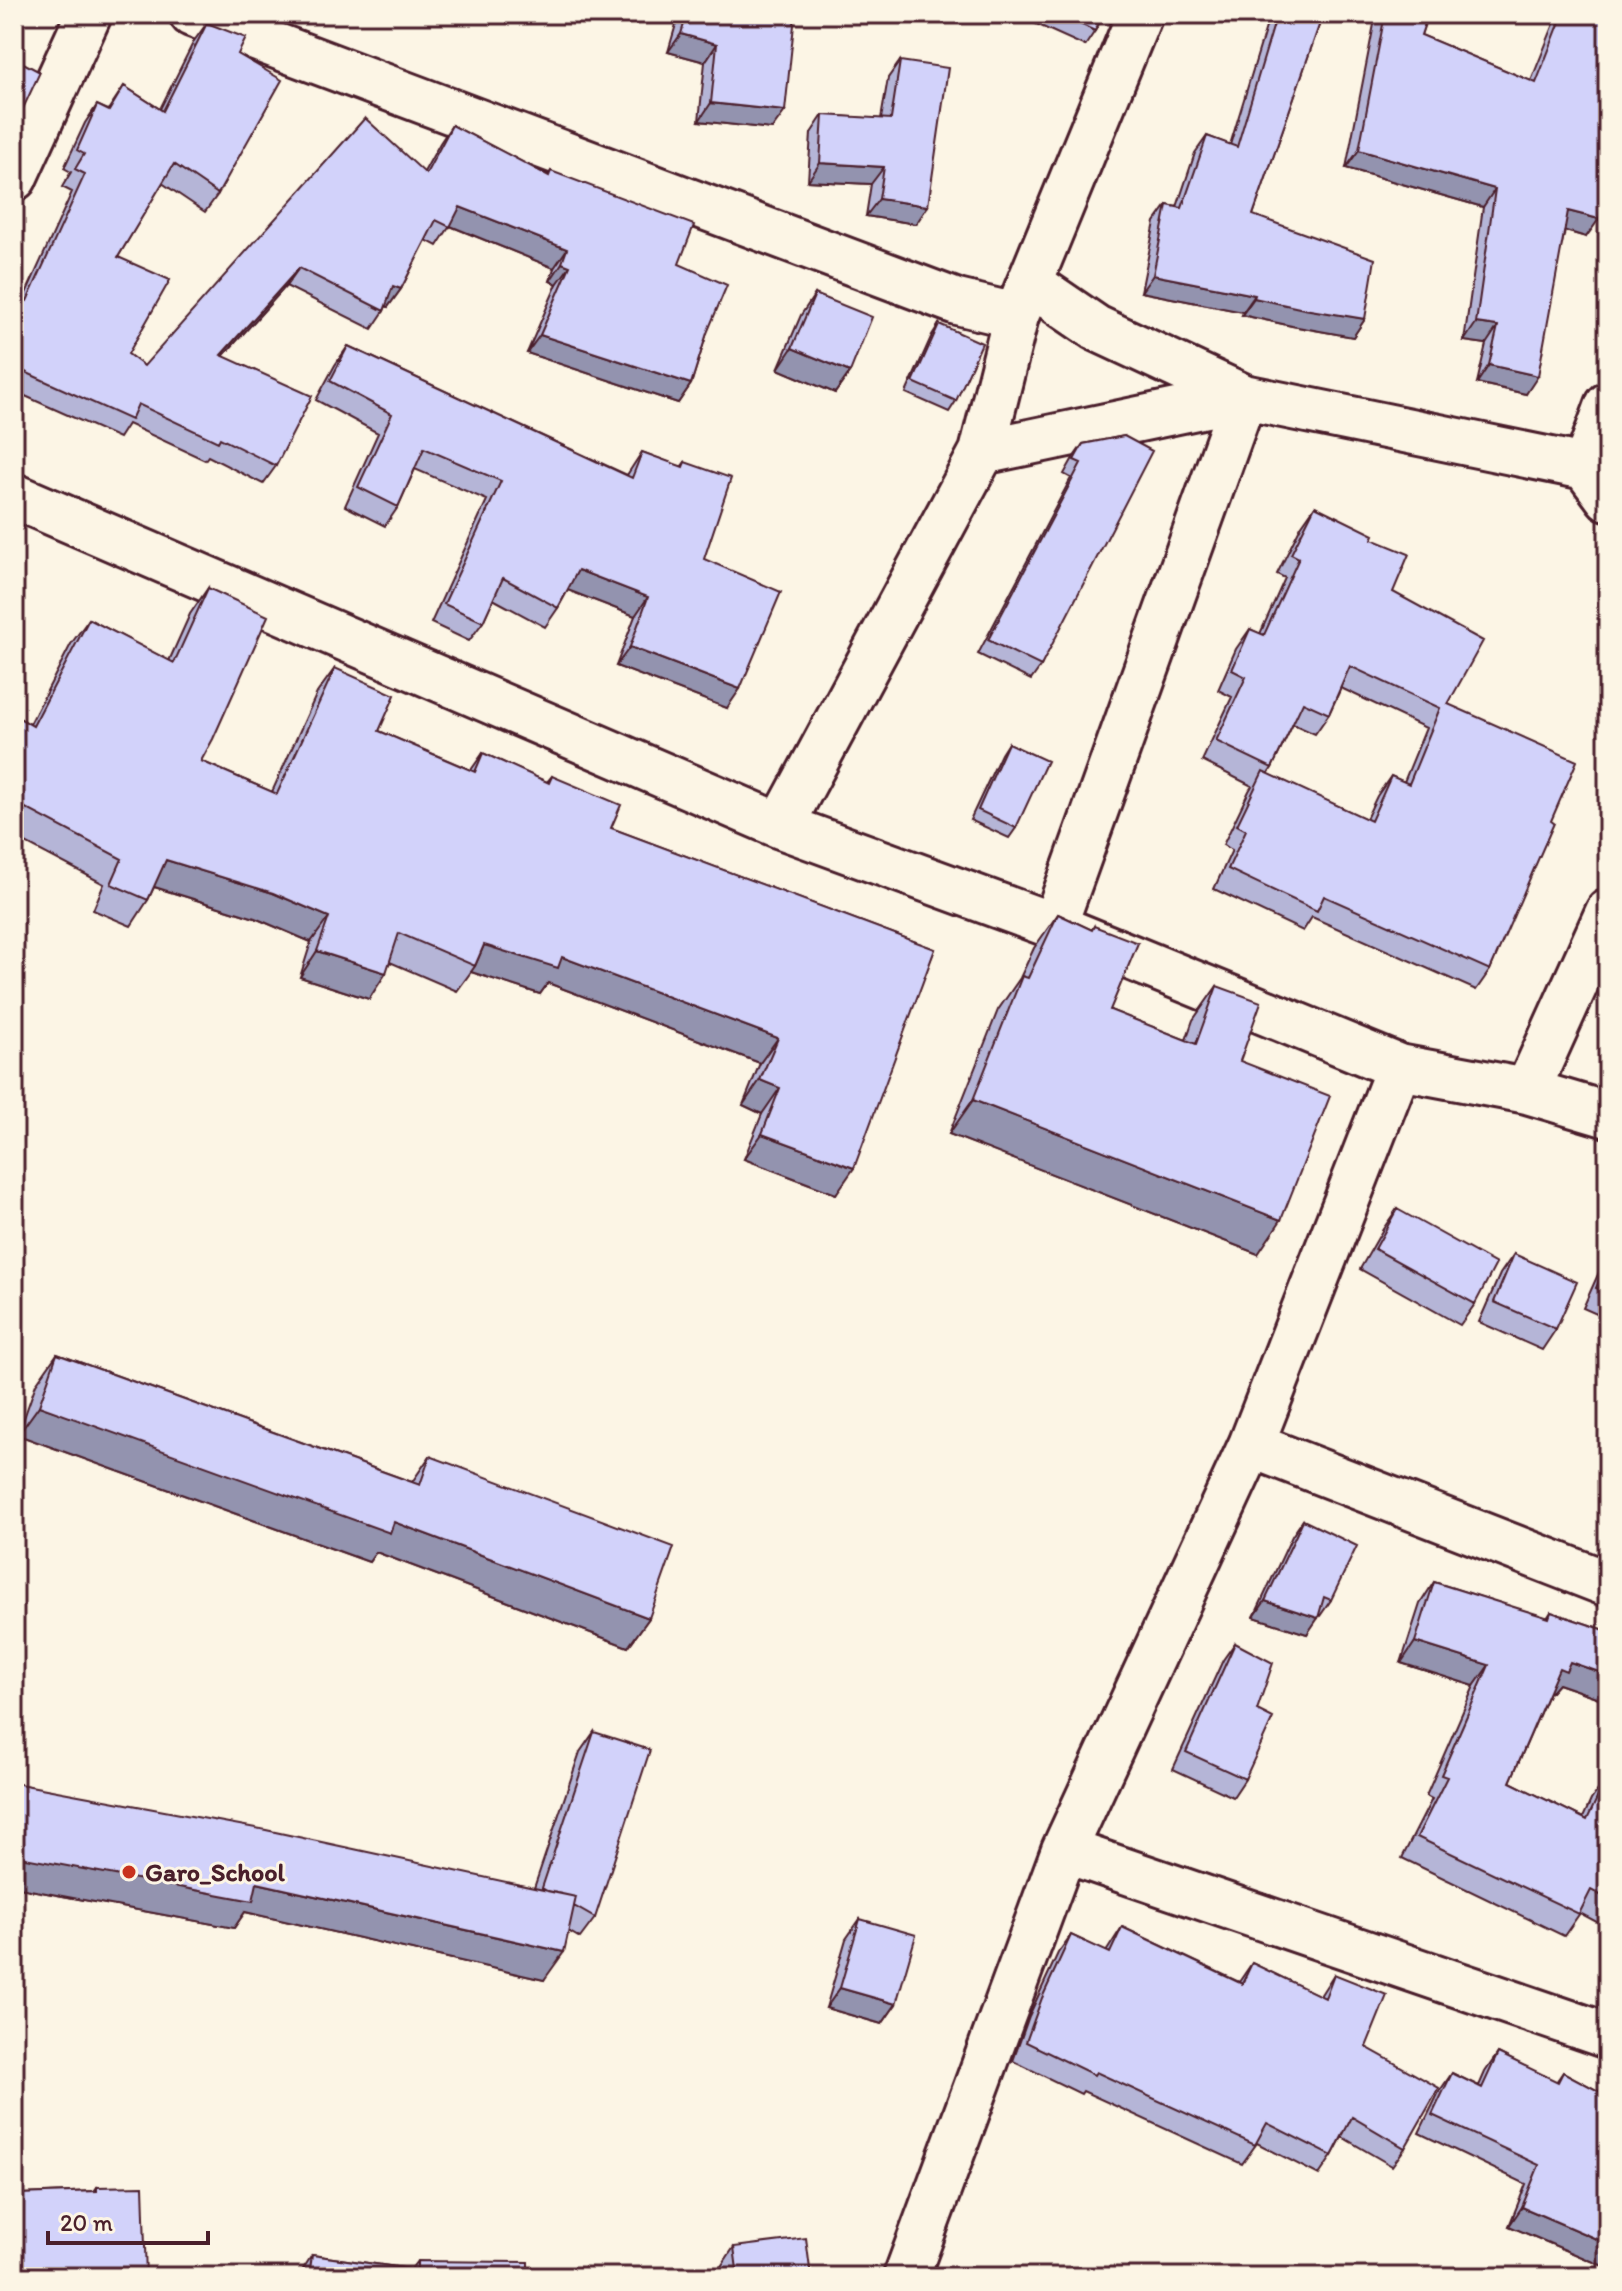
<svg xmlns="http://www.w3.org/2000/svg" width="1622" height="2291" font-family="Itim,sans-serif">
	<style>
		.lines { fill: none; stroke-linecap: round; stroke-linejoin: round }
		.minor-casing { stroke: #4a1f2b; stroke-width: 50 }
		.minor { stroke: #fcf5e5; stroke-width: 44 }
		.wall { fill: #b5b5d7; stroke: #4a1f2b; stroke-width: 2; fill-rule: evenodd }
		.shaded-wall { fill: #9393af; stroke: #4a1f2b; stroke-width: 2 }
		.building { fill: #d2d2fa; stroke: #4a1f2b; stroke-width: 2 }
		.poi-dot { fill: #c8321e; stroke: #fcf5e5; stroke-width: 3 }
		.labels { text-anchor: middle; stroke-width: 6; stroke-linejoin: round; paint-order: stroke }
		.poi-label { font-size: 26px; font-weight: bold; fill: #4a1f2b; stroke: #fcf5e5; text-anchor: start }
	</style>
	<rect width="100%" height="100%" fill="#fcf5e5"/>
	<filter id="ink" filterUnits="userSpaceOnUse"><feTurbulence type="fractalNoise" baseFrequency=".0125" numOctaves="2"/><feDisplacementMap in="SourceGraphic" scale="16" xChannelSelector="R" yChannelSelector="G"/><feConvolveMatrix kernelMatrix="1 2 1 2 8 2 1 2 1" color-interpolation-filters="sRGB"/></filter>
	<g filter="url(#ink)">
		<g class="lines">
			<g class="minor-casing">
				<path id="minor" d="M192 14 957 302 1016 316
					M14 178 89 14
					M1030 283 1096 328 1244 397 1585 467 1608 498
					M982 452 1244 397
					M1585 467 1608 405
					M14 496 781 826 1054 926 1399 1067 1527 1091 1608 1115
					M781 826 982 452 1016 316 1140 14
					M1054 926 1244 397
					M1527 1091 1608 912
					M1251 1445 1608 1584
					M1064 1850 1608 2036
					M906 2277 1064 1850 1251 1445 1399 1067"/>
			</g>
			<use href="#minor" class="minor"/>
		</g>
		<path class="wall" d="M679 14H787L772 129 699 121 705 62 668 52Z
			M1014 14H1104L1095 31 1085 46Z
			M1270 14H1323L1253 215 1365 319 1353 337 1292 326 1242 315 1243 312 1141 292 1155 222 1167 205 1177 207 1195 153 1207 136 1230 145Z
			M1376 14H1428L1421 35 1531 81 1558 14H1608L1586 237 1565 231 1526 394 1477 383 1486 344 1464 341 1483 207 1346 168Z
			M207 23 238 54 218 194 205 212 162 183 118 257 128 354 144 366 424 172 440 143 452 125 548 176 551 171 679 264 707 333 691 384 678 403 527 353 557 284 550 281 554 268 450 226 437 246 426 240 401 289 388 307 386 306 384 311 372 329 286 286 223 356 276 466 263 484 208 456 205 460 128 424 119 438 14 391V296L23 300 72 192 62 187 71 172 64 168 85 123 97 105 108 110 124 86 160 109 194 41Z
			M14 58 19 117 14 125Z
			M900 61 916 224 866 216 871 184 808 181 811 133 823 115 881 119 888 78Z
			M815 294 850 372 835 393 778 369 801 315Z
			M939 324 956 401 949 412 906 393 932 335Z
			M348 346 627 475 642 452 681 467 685 462 704 559 727 708 616 666 635 616 568 590 558 608 545 627 493 599 483 622 469 641 431 623 487 500 415 469 398 507 385 526 345 506 378 433 316 400 335 365Z
			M1124 436 1041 666 1031 680 978 654 1071 478 1064 474 1073 458 1083 444Z
			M1315 506 1372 539 1393 592 1448 704 1551 821 1490 970 1476 990 1312 917 1303 931 1214 889 1232 850 1223 845 1249 791 1252 786 1202 761 1232 697 1218 690 1236 649 1250 629 1260 634 1285 578 1277 574 1301 526ZM1341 688 1426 728 1404 782 1391 776 1377 796 1366 819 1268 774 1272 768 1293 724 1315 734 1329 714Z
			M208 588 201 761 272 792 317 693 335 668 379 731 471 770 483 753 547 782 552 776 611 828 935 949 836 1194 744 1159 762 1114 743 1105 760 1063 548 983 540 994 471 972 457 991 390 962 369 999 300 977 311 942 255 918 154 887 148 900 131 926 93 910 104 884 14 837V715L30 724 71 644 89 619 169 661 190 614Z
			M1008 743 1016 828 1009 838 970 820 1001 754Z
			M1058 914 1092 930 1094 926 1110 1010 1186 1040 1193 1020 1217 986 1240 1061 1258 1254 949 1134 998 1010 1020 978 1034 948Z
			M1397 1209 1475 1304 1460 1325 1360 1269 1383 1229Z
			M1608 1252V1319L1583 1308Z
			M1514 1254 1556 1329 1542 1350 1479 1322 1500 1274Z
			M57 1354 412 1482 430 1456 649 1618 628 1647 376 1552 369 1562 18 1435 36 1384Z
			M1303 1520 1331 1600 1320 1616 1319 1615 1307 1634 1254 1617 1292 1536Z
			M1434 1582 1547 1618 1551 1612 1608 1631V1701L1558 1684 1551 1692H1549L1510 1782 1583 1818 1591 1800 1606 1779 1608 1780V1928L1580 1913 1564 1936 1402 1858 1432 1799 1426 1796 1474 1686 1401 1663 1420 1604Z
			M1235 1643 1257 1710 1245 1779 1233 1797 1173 1769 1223 1660Z
			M594 1732 595 1918 580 1938 568 1931 544 1980 245 1912 234 1928 14 1887 534 1888 580 1752Z
			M860 1919 896 2004 882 2024 826 2008 846 1939Z
			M1122 1927 1239 1982 1252 1963 1320 1996 1334 1974 1366 2047 1405 2148 1392 2166 1342 2137 1332 2156 1319 2175 1257 2143 1242 2164 1083 2091 1081 2094 1013 2061 1029 2016 1058 1953 1071 1935 1106 1952Z
			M1498 2053 1556 2082 1563 2072 1608 2096V2268L1509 2226 1526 2184 1419 2133 1439 2092 1452 2073 1479 2086 1485 2072Z
			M97 2187 146 2277H14V2202L20 2194 94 2191Z
			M734 2247 811 2277H721L720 2268Z
			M312 2255 411 2269 417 2261 528 2277H298Z"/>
		<path class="shaded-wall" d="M681 34 717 44 705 62 668 52Z
			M711 103 785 111 772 129 699 121Z
			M1359 150 1495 189 1483 207 1346 168Z
			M820 163 884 167 871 184 808 181Z
			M879 199 928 206 916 224 866 216Z
			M460 207 567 249 554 268 448 225Z
			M1568 211 1599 219 1586 237 1556 228Z
			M562 263 570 266 557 284 550 281Z
			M299 268 286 286 208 373 221 355Z
			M1153 275 1255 295 1243 312 1141 292Z
			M393 286 401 289 388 307 380 304Z
			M1254 298 1365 319 1353 337 1292 326 1242 315Z
			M1476 323 1498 326 1486 344 1464 341Z
			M540 335 691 384 678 403 527 353Z
			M792 348 850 372 835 393 778 369Z
			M1489 365 1538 376 1526 394 1477 383Z
			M578 570 648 597 635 616 565 589Z
			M630 647 740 689 727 708 616 666Z
			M166 860 273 893 329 917 311 942 255 918 148 885Z
			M484 945 562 957 778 1038 760 1063 548 983 540 994 471 972 475 966Z
			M317 951 386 973 369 999 300 977Z
			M760 1080 780 1088 762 1114 743 1105Z
			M973 1100 1281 1220 1258 1254 949 1134Z
			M762 1134 854 1168 836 1194 744 1159Z
			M39 1406 394 1522 649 1618 628 1647 376 1552 369 1562 18 1435Z
			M1265 1601 1318 1618 1307 1634 1254 1617Z
			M1415 1642 1489 1665 1474 1686 1401 1663Z
			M1570 1662 1608 1675V1701L1558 1684 1551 1692 1545 1689 1559 1668Z
			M14 1856 257 1883 564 1952 544 1980 245 1912 234 1928 14 1887Z
			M840 1988 896 2004 882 2024 826 2008Z
			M1522 2207 1608 2244V2268L1509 2226Z"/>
		<path class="building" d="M687 14 795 15 785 111 711 103 717 44 681 34Z
			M1058 14H1104L1095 31Z
			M1277 14H1323L1253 215 1375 259 1365 319 1304 309 1254 298 1255 295 1153 275 1167 205 1182 208 1207 136 1237 147Z
			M1385 14H1428L1421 35 1536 83 1563 14H1608V188L1599 219 1568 211 1538 376 1489 365 1498 326 1476 323 1495 189 1359 150Z
			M207 23 246 38 238 54 282 80 218 194 174 164 118 257 170 280 128 354 144 366 365 118 426 174 452 125 549 176 551 171 694 225 679 264 727 285 707 333 691 384 540 335 570 266 562 263 567 249 460 207 450 227 436 220 401 289 393 286 384 311 299 268 221 355 312 396 276 466 220 438 218 442 138 404 131 420 14 367V296L27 301 85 174 75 169 84 154 77 150 97 105 109 111 124 86 163 111Z
			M14 58 40 72 19 117 14 114Z
			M900 61 948 68 928 206 879 199 884 167 820 163 823 115 891 119Z
			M815 294 872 317 850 372 792 348Z
			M939 324 982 343 956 401 913 382Z
			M348 346 632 478 642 452 683 467 685 462 731 478 704 559 781 592 740 689 630 647 648 597 578 570 558 608 503 578 483 622 444 604 501 481 424 448 398 507 358 487 392 414 330 381Z
			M1124 436 1152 451 1041 666 988 640 1081 463 1074 460 1083 444Z
			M1315 506 1374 535 1372 539 1409 554 1393 592 1483 641 1448 704 1577 761 1551 821 1554 823 1490 970 1324 896 1317 911 1228 869 1246 830 1237 825 1263 771 1371 821 1391 776 1409 784 1440 708 1350 666 1329 714 1303 702 1272 768 1216 741 1246 677 1232 670 1250 629 1264 635 1299 558 1291 554Z
			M208 588 268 616 213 739 201 761 277 794 335 668 395 695 379 731 475 772 483 753 549 783 552 776 621 805 611 828 935 949 854 1168 762 1134 780 1088 760 1080 778 1038 562 957 558 968 484 945 475 966 399 933 386 973 317 951 329 917 273 893 166 860 148 900 111 884 122 859 14 802V715L33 726 89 619 174 663Z
			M1008 743 1047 761 1016 828 978 810Z
			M1058 914 1092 930 1094 926 1138 943 1110 1010 1196 1044 1217 986 1261 1002 1240 1061 1330 1096 1281 1220 973 1100 1022 976 1028 978Z
			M1397 1209 1496 1264 1475 1304 1375 1249Z
			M1514 1254 1577 1282 1556 1329 1494 1302Z
			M1608 1263V1293L1596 1288Z
			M57 1354 420 1485 430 1456 674 1547 649 1618 394 1522 390 1533 39 1406Z
			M1303 1520 1357 1546 1331 1600 1324 1597 1318 1618 1265 1601Z
			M1434 1582 1549 1618 1551 1612 1608 1631V1675L1570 1662 1566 1671 1559 1668 1510 1782 1587 1820 1606 1779 1608 1780V1899L1591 1890 1579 1914 1417 1837 1447 1777 1441 1775 1489 1665 1415 1642Z
			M1235 1643 1273 1663 1257 1710 1273 1718 1245 1779 1186 1752Z
			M594 1732 650 1750 595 1918 574 1906 576 1897 547 1891 542 1888Z
			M14 1783 266 1830 576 1897 564 1952 257 1883 253 1901 14 1856Z
			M860 1919 916 1935 896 2004 840 1988Z
			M1122 1927 1242 1984 1252 1963 1325 1998 1334 1974 1387 1995 1366 2047 1439 2088 1405 2148 1352 2117 1332 2156 1267 2123 1255 2145 1096 2072 1094 2075 1026 2042 1042 1998 1071 1935 1110 1953Z
			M1498 2053 1558 2082 1563 2072 1608 2096V2244L1522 2207 1539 2165 1432 2115 1452 2073 1482 2088Z
			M143 2186 146 2277H23L20 2194 97 2191V2187Z
			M806 2238 811 2277H738L734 2247Z
			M312 2255 417 2270V2261L528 2262V2277H309Z"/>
	</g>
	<circle class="poi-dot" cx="129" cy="1872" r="8"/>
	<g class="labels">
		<g class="poi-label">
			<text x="145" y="1881">Garo_School</text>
		</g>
	</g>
	<rect width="1622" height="2291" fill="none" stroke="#fcf5e5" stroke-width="48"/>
	<rect x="24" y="24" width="1574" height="2243" fill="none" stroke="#4a1f2b" stroke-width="3" filter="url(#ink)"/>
	<path d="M48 2231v12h160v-12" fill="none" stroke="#4a1f2b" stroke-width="4"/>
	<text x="60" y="2231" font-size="24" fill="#4a1f2b" stroke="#fcf5e5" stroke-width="6" paint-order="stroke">20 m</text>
</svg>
